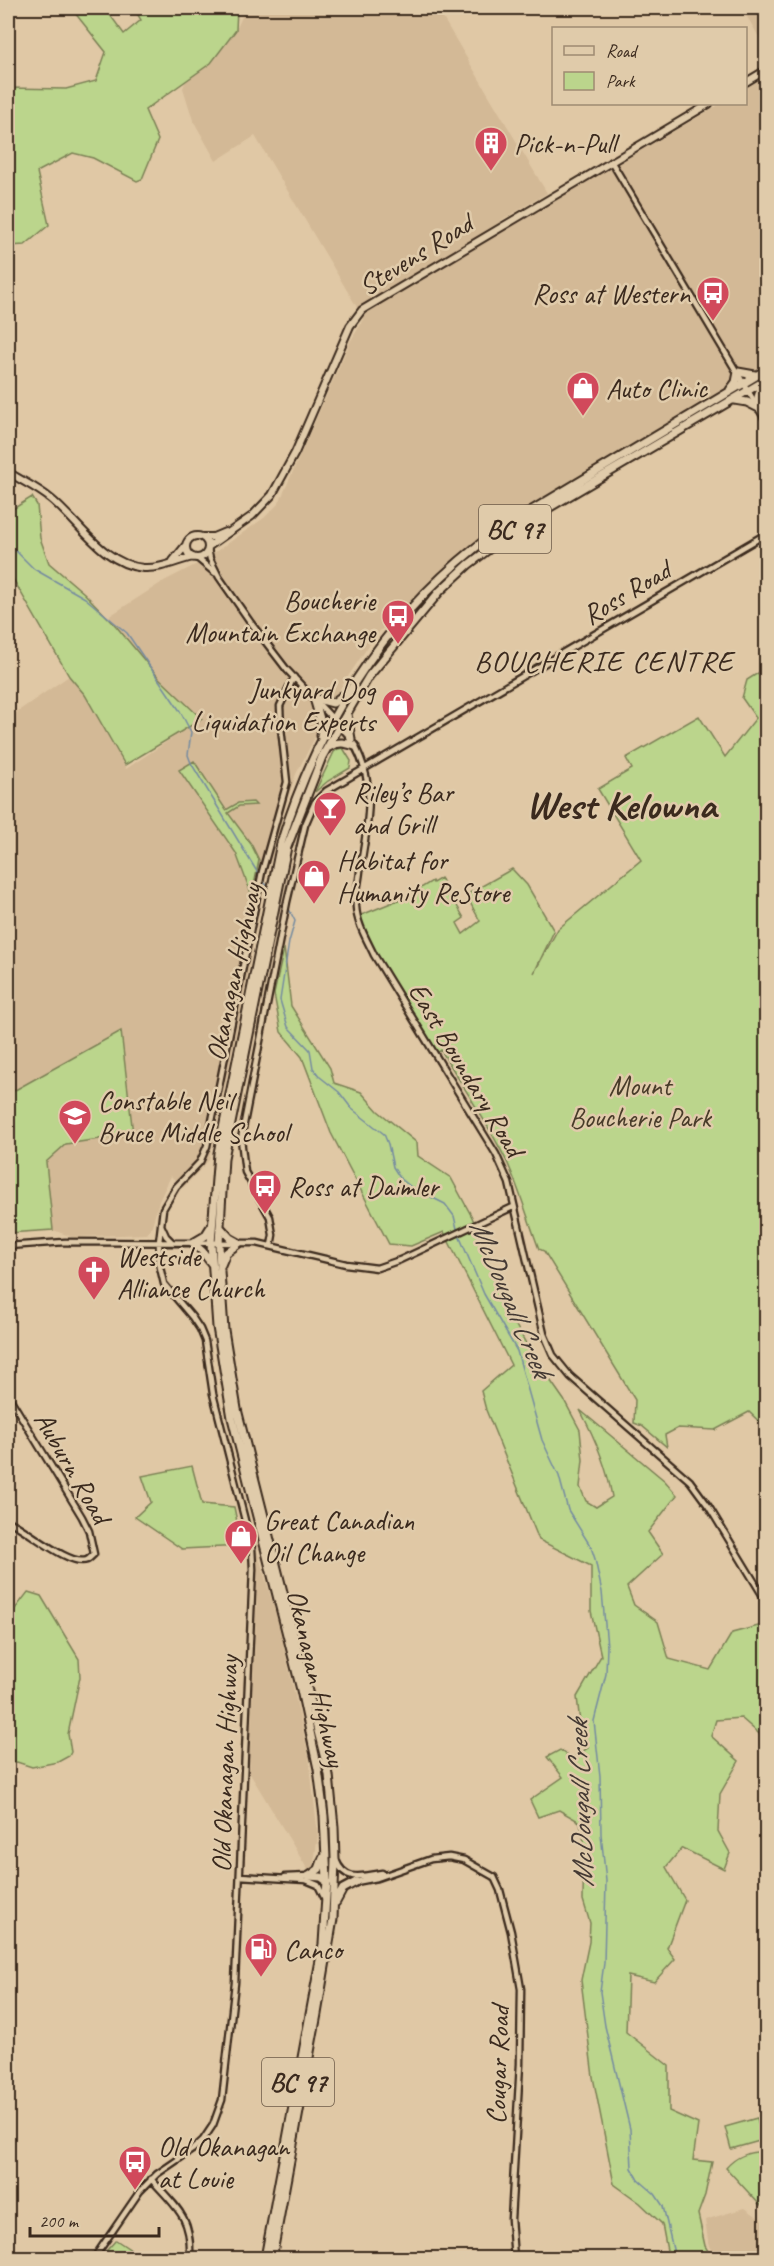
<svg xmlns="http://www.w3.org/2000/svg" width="774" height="2266" font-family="Caveat,sans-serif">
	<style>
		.built { fill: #d3b996 }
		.green { fill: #bbd58c; stroke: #7b8055; stroke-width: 1.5 }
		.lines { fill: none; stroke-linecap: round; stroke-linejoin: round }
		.stream { stroke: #758ba0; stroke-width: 1.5 }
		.minor-casing { stroke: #3b2a1e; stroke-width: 9 }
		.major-casing { stroke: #3b2a1e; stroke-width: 10 }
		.highway-casing { stroke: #3b2a1e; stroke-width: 11 }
		.minor { stroke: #e0cbaa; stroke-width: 4.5 }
		.major { stroke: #e0cbaa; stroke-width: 6 }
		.highway { stroke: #e0cbaa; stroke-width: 7 }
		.labels { text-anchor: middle; stroke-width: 5; stroke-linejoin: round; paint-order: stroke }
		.shield { fill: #e0cbaa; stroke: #6c5a48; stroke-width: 1.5 }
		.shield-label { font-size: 27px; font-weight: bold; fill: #3b2a1e }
		.poi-label { font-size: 28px; fill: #3b2a1e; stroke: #e0cbaa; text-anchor: start }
		.street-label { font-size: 28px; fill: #3b2a1e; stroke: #e0cbaa }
		.park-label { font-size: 28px; fill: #483b29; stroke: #e0cbaa }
		.neighbourhood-label { font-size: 30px; letter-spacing: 1.5px; fill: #3b2a1e; stroke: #e0cbaa }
		.water-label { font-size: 30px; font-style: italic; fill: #453a34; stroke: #e0cbaa }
		.town-label { font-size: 40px; font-weight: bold; fill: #3b2a1e; stroke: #e0cbaa }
	</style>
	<rect width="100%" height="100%" fill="#e0c8a5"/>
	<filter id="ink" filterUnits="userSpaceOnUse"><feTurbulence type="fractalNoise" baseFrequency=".0167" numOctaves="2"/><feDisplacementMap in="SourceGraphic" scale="12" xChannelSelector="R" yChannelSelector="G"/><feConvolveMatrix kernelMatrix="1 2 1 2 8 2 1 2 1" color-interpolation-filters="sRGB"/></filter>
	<g filter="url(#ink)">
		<path class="built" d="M246 8H437L547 193 500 221 506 230 720 104H746V88L766 76V363L506 520 443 569 375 636 341 687 296 774 284 810 265 879 242 1004 209 1160 183 1188 171 1176 159 1201 151 1229 146 1234 72 1237 53 1230 8 1233V718L69 676 85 695 126 769 201 719 159 678 108 617 164 581 201 562 264 518 279 503 350 342 364 319 255 136 216 161 193 120 183 88 186 80 211 63 236 30Z
			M742 8H766V49Z
			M257 1550 278 1621 309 1757 318 1836 313 1868 308 1870 249 1772 257 1595Z
			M745 2208 766 2223V2258H716L709 2246 705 2220Z"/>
		<path class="green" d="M71 8H105L124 34 141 20 134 8H237L236 30 211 63 145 110 158 140 142 179 137 181 93 158 73 153 37 172 49 225 25 245 8 246V88L66 89 96 81 106 52Z
			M32 497 37 505 40 538 49 563 84 593 116 626 159 678 202 719 125 765 85 695 69 676 8 570V512Z
			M766 668V819H762L766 826V1428L749 1412 715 1430 678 1428 665 1435 667 1447 642 1426 634 1423 635 1400 544 1251 539 1249C528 1220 520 1190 507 1162 488 1123 463 1087 441 1050L433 1056 373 956 359 916 408 896 432 881 433 883 441 878 464 918 457 923 463 934 480 921 466 895 512 869 527 885 554 931 534 973 558 929 641 860 598 789 632 769 626 758 699 716 725 757 756 718 742 698 747 680Z
			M343 748 351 761 350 768 328 781 315 792 334 752 338 749Z
			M194 761 226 810 238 803 253 802 256 805 239 806 228 813 251 844 259 860 252 896 236 853 179 770Z
			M284 948 291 1006 330 1068 334 1083 361 1092 378 1111 417 1143 418 1156 451 1178 472 1217 505 1306 532 1354 564 1400 580 1430 583 1460 580 1487 586 1501 596 1507 612 1497C607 1466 595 1438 580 1410L665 1481 677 1495 648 1532 663 1554 627 1587 634 1605 658 1622 669 1659 710 1670 732 1633 766 1624V1736L764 1738 741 1718 716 1720 711 1736 739 1761 720 1794 718 1831 730 1853 724 1869 682 1848 666 1867 685 1900 667 1948 675 1959 654 1982 628 1976 626 2032 669 2066V2111L698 2124 693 2160 712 2162 705 2195 698 2214 705 2246 712 2258H670L668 2256 662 2224 640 2203 614 2184 593 2077 581 1980 589 1942 590 1923 583 1900 584 1841 580 1822 559 1810 538 1817 530 1800 563 1777 547 1757 560 1750 572 1758 588 1748 580 1723 577 1697 601 1656 591 1611V1566L539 1540 486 1410 481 1391 511 1365 444 1232 411 1246 389 1244 331 1133 302 1057 281 1032 274 994Z
			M121 1031 133 1134 66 1144 46 1162 53 1230 8 1233V1094Z
			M192 1466 202 1504 234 1507 242 1546 182 1549 135 1517 151 1502 142 1476Z
			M28 1592 41 1596 79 1659 80 1677 68 1734 71 1752 69 1756 58 1762 32 1767 17 1762 8 1764V1618Z
			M757 2118 763 2140 731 2149 725 2127Z
			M766 2152V2204L760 2205 726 2168C736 2156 751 2151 766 2152Z
			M116 2240 140 2256V2258H100Z"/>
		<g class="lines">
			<path class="stream" d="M8 543 34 569 85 598 127 633 180 711 191 732 188 755 191 763 259 875
				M263 881 270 889
				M288 907 295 921 289 942 280 1000 288 1027 310 1050 313 1068 320 1077 339 1092 352 1109 384 1134 388 1144 393 1167 400 1178 411 1187 445 1204 454 1216 458 1233 484 1294 517 1351 542 1440 559 1476 568 1510 591 1547 595 1559 602 1592 607 1646 606 1674 594 1721 600 1776 601 1834 606 1881 604 1963 600 1992 605 2026 630 2129 632 2168 639 2180 655 2194 663 2206 675 2258"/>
			<g class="minor-casing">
				<path id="minor" d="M611 161 766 421
					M208 549 210 559 219 577 251 623 287 670 350 737
					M197 558 215 573
					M354 744C378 787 367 825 360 871 359 883 355 895 356 907 357 924 367 940 374 955L496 1154 509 1183 544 1334 553 1355 570 1376 690 1481 709 1507 766 1601
					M161 1225 166 1236 172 1242
					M8 1246 65 1242 257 1243 346 1264 377 1268 400 1260 513 1207
					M271 1246 273 1235 270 1217 245 1172 241 1139 287 902 305 825 315 802 326 791 766 534
					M8 1395 82 1517 89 1531 94 1554C92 1556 89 1559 87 1560 69 1567 26 1528 8 1521
					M336 1860C345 1883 363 1876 382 1873
					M240 1876 306 1880 318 1885 324 1897
					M285 1877 309 1876
					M356 1882 377 1878 431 1859 449 1857 464 1860 494 1877 500 1890 511 1932 521 1989 520 2064 511 2219 514 2258
					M151 2179C177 2208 192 2217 190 2258
					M94 2258 140 2191 157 2174 192 2150 203 2140 213 2125 222 2100 235 1983 253 1569 252 1548 213 1394 205 1341 200 1329 192 1317 164 1284 159 1263V1242L163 1209 176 1187 200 1162 207 1146 262 872 287 782 281 728 280 706 294 677"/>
			</g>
			<g class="major-casing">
				<path id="major" d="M746 82 766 70
					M8 472C22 481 38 488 51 499 79 522 103 564 143 568 161 569 176 561 193 557
					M186 547a11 11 0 1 1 22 0a11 11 0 1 1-22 0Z
					M203 537H213L225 532
					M208 547 252 516 272 495 295 453 350 326 362 310 709 104
					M173 561 186 545"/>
			</g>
			<g class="highway-casing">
				<path id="highway" d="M730 390 736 382 738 372 755 375
					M735 400 747 402 759 408
					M759 408 758 397 763 382
					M314 698 333 703 342 696
					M314 698 322 726 321 736
					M347 714 351 739
					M329 747C339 741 345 743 355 746
					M220 1227 230 1238 239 1243 226 1253 221 1265
					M210 1228 205 1236 193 1243 202 1251 212 1264
					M309 1876 321 1877 328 1882
					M309 1876 319 1869 323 1858
					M336 1902 343 1889 356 1882
					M265 2258 323 1944 327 1880 324 1816 318 1769 301 1690 232 1418 217 1327 211 1243 218 1153 281 843C316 728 381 623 475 548 487 538 500 530 512 522L766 370
					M272 2258 317 2014 333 1919 335 1859 334 1827 329 1775 237 1409 224 1330 220 1271 219 1243 224 1158 287 847 322 757 340 725 369 676 440 591 468 565 523 523 766 380"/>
			</g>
			<use href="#minor" class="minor"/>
			<use href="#major" class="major"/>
			<use href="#highway" class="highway"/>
		</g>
	</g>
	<defs>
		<g id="building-pin" transform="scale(1.725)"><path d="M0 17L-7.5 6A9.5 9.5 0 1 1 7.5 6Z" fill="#d1495b" stroke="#e0cbaa"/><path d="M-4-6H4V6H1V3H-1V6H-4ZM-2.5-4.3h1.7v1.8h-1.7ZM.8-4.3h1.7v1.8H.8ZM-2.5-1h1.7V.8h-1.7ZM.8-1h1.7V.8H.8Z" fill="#fff"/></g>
		<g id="bus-pin" transform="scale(1.725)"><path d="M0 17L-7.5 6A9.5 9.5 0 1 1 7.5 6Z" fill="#d1495b" stroke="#e0cbaa"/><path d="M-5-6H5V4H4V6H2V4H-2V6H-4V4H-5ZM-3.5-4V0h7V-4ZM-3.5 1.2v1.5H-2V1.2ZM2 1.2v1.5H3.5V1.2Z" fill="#fff"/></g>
		<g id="shop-pin" transform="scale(1.725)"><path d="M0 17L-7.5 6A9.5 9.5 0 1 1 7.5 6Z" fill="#d1495b" stroke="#e0cbaa"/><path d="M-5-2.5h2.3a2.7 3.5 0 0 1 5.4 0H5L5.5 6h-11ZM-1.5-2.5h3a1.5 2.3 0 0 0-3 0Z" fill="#fff"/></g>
		<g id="bar-pin" transform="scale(1.725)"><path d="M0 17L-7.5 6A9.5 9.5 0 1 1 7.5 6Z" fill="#d1495b" stroke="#e0cbaa"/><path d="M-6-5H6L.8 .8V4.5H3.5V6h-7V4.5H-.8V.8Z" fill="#fff"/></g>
		<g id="school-pin" transform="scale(1.725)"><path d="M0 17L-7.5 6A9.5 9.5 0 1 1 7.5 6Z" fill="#d1495b" stroke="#e0cbaa"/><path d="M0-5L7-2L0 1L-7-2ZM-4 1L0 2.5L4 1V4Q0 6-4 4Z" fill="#fff"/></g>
		<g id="church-pin" transform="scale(1.725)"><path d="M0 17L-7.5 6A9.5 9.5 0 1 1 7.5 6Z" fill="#d1495b" stroke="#e0cbaa"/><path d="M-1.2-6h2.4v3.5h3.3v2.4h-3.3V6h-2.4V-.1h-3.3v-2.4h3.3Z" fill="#fff"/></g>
		<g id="fuel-pin" transform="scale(1.725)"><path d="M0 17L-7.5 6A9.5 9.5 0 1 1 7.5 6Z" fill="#d1495b" stroke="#e0cbaa"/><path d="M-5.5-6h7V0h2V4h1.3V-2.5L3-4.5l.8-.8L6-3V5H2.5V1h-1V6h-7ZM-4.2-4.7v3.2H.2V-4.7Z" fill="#fff"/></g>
	</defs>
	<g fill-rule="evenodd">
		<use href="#building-pin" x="491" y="143"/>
		<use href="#bus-pin" x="713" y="293"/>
		<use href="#shop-pin" x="583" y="388"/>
		<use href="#bus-pin" x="398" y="616"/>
		<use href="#shop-pin" x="398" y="705"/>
		<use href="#bar-pin" x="330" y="808"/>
		<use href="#shop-pin" x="314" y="876"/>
		<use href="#school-pin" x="75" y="1116"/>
		<use href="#bus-pin" x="265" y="1186"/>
		<use href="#church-pin" x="94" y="1272"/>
		<use href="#shop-pin" x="241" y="1536"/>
		<use href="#fuel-pin" x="261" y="1949"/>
		<use href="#bus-pin" x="135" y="2162"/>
	</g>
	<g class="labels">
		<g class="shield">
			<rect x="479" y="505" width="72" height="48" rx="4.5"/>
			<rect x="262" y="2058" width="72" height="48" rx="4.5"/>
		</g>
		<g class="shield-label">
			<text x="515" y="538">BC 97</text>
			<text x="298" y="2091">BC 97</text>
		</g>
		<g class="poi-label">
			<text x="514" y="153">Pick-n-Pull</text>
			<text x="690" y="303" text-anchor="end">Ross at Western</text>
			<text x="606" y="398">Auto Clinic</text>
			<text x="375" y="610" text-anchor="end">Boucherie<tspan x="375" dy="32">Mountain Exchange</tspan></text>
			<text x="375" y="699" text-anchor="end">Junkyard Dog<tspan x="375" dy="32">Liquidation Experts</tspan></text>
			<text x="353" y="802">Riley’s Bar<tspan x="353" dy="32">and Grill</tspan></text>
			<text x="337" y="870">Habitat for<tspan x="337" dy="32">Humanity ReStore</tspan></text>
			<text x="98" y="1110">Constable Neil<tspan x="98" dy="32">Bruce Middle School</tspan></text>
			<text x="288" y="1196">Ross at Daimler</text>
			<text x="117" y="1266">Westside<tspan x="117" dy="32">Alliance Church</tspan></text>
			<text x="264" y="1530">Great Canadian<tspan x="264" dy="32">Oil Change</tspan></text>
			<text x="284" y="1959">Canco</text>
			<text x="158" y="2156">Old Okanagan<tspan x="158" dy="32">at Louie</tspan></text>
		</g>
		<g class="street-label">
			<text transform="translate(415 254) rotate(-32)" y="10">Stevens Road</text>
			<text transform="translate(626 592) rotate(-31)" y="10">Ross Road</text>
			<text transform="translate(233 972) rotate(-78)" y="10">Okanagan Highway</text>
			<text transform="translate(467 1069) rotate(59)" y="10">East Boundary Road</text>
			<text transform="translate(73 1467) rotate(60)" y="10">Auburn Road</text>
			<text transform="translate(317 1678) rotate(77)" y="10">Okanagan Highway</text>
			<text transform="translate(224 1764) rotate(-88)" y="10">Old Okanagan Highway</text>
			<text transform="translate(497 2065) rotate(-88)" y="10">Cougar Road</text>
		</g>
		<g class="park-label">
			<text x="640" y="1095">Mount<tspan x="640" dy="32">Boucherie Park</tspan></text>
		</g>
		<g class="neighbourhood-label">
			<text x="604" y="671">BOUCHERIE CENTRE</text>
		</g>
		<g class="water-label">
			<text transform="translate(511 1298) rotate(67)" y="10">McDougall Creek</text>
			<text transform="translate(580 1804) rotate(-92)" y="10">McDougall Creek</text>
		</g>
		<g class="town-label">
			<text x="621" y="818">West Kelowna</text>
		</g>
	</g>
	<rect width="774" height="2266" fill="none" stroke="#e0cbaa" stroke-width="30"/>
	<rect x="15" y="15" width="744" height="2236" fill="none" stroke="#3b2a1e" stroke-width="2" filter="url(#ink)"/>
	<rect x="552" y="27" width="195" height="78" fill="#e0cbaa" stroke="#9e8b72" stroke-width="1.5"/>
	<rect x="564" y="46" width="30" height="9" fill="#e0cbaa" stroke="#9e8b72" stroke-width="1.5"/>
	<text x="606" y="57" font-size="18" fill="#3b2a1e">Road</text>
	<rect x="564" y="72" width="30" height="18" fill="#bbd58c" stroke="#9e8b72" stroke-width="1.5"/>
	<text x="606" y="87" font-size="18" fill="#3b2a1e">Park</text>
	<path d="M30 2227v9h129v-9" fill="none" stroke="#3b2a1e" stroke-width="3"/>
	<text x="39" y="2227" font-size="18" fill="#3b2a1e" stroke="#e0cbaa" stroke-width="4.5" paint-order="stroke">200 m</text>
</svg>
